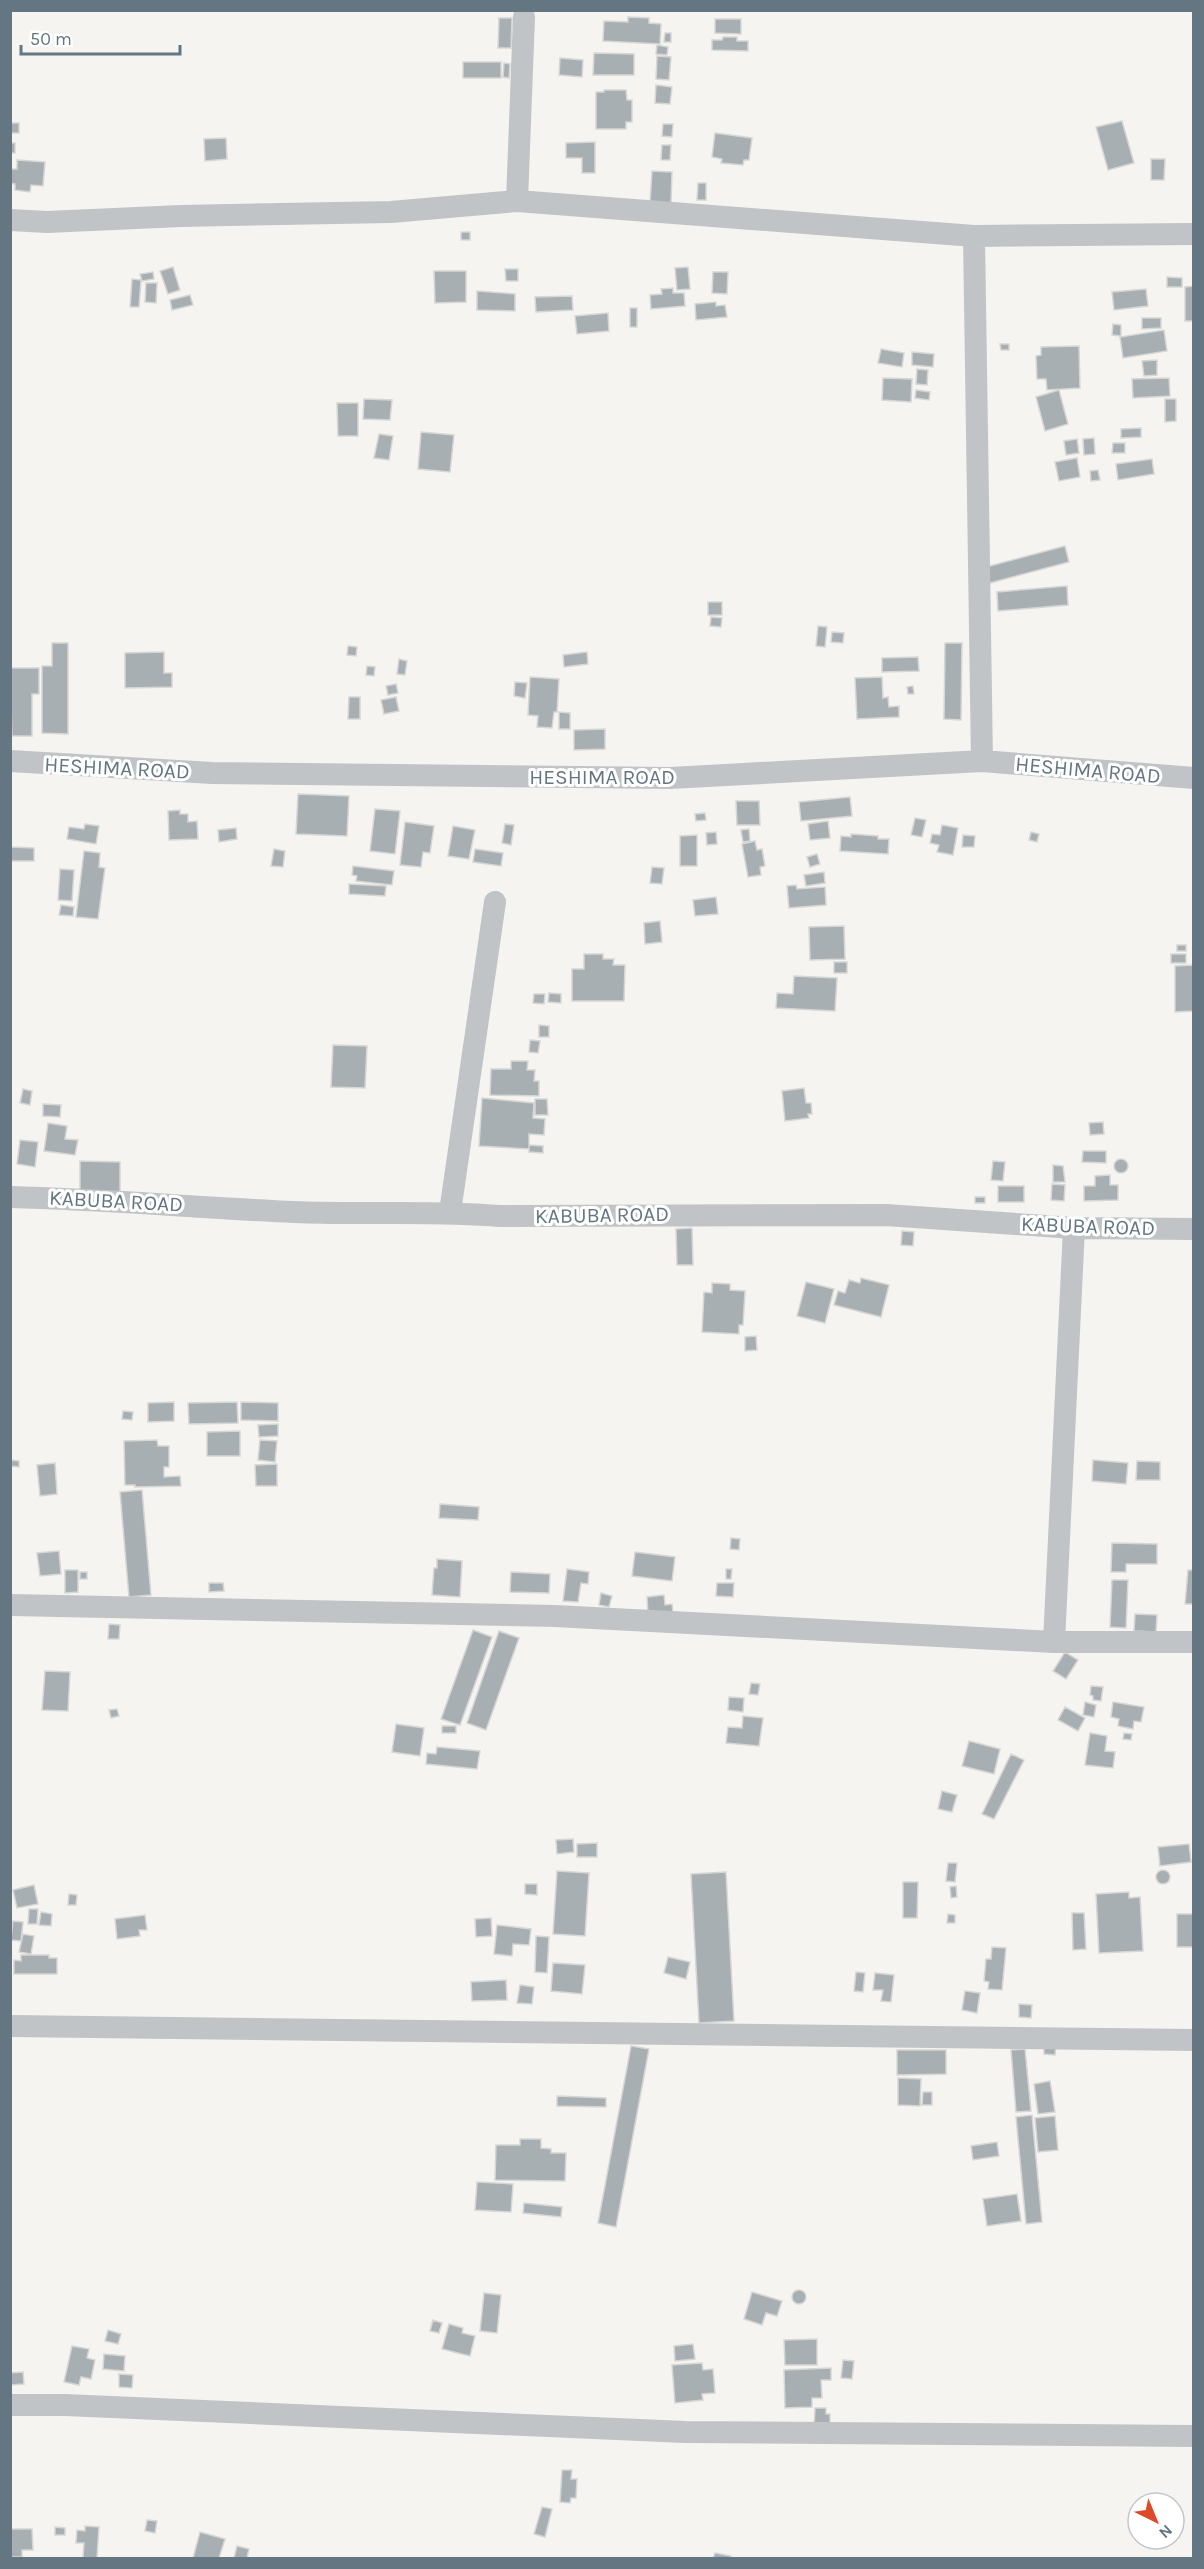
<svg xmlns="http://www.w3.org/2000/svg" width="1204" height="2569" font-family="Karla,sans-serif">
	<style>
		.building { fill: #a7afb3; stroke: #d6d6d4; stroke-width: 1.5 }
		.lines { fill: none; stroke-linecap: round; stroke-linejoin: round }
		.street { stroke: #c0c4c7; stroke-width: 22 }
		.labels { text-anchor: middle; stroke-width: 6; stroke-linejoin: round; paint-order: stroke }
		.street-label { font-size: 21px; fill: #647681; stroke: #fff }
	</style>
	<rect width="100%" height="100%" fill="#f5f4f1"/>
	<path class="building" d="M628 17 649 18V23L661 24 660 44 603 41 604 21 628 22Z
		M499 18H512L511 48H498Z
		M715 19H741V34L715 33Z
		M665 33H671V42H664Z
		M723 37H737V41H748V51L712 50V40H722Z
		M657 45 668 47 667 55 656 54Z
		M594 53 634 54V75H593Z
		M657 56 671 57 669 80 656 79Z
		M560 58 583 60 582 77 559 75Z
		M463 62H501V78H463Z
		M504 63 510 64 509 78 503 77Z
		M656 85 672 87 670 104 655 103Z
		M604 90H626L627 100H632V122H626V129H596V92H604Z
		M1122 121 1134 163 1108 170 1096 127Z
		M10 123H19V133H10Z
		M663 124H673L672 137 662 136Z
		M715 133 752 138 749 160H744L743 165 721 163 722 159 712 157Z
		M226 138 227 159 205 161 204 139Z
		M595 142V173H582V158H566V143Z
		M10 143H15V153H10Z
		M662 145H671L670 160H661Z
		M1151 159H1165L1164 180H1151Z
		M17 160 45 162 43 186 31 185 30 192 15 190V184L10 183V169H17Z
		M652 171 672 172 671 203 650 202Z
		M698 183H706V200H697Z
		M461 232H470V240H461Z
		M173 267 180 290 168 294 160 271Z
		M688 267 690 289 677 290 675 268Z
		M505 269H518V281H506Z
		M434 271H466V302L435 303Z
		M153 272 154 279 142 281 140 274Z
		M713 272H728L727 294 712 293Z
		M1167 277 1182 278V287H1167Z
		M132 279 141 280 139 307H130Z
		M146 283H157L156 303 145 302Z
		M1194 286V321H1185V287Z
		M673 288V293H684L685 306 651 309 650 295 662 294 661 289Z
		M1146 289 1148 306 1114 310 1112 292Z
		M477 291 515 294V311L477 310Z
		M190 295 193 305 172 310 170 300Z
		M572 296 573 310 536 312 535 297Z
		M716 302V306L725 305 727 317 696 320 695 304Z
		M630 308H637V327H630Z
		M608 313 609 331 577 334 575 316Z
		M1142 318H1161V328L1142 329Z
		M1113 324 1121 325V336L1112 335Z
		M1164 330 1167 351 1123 358 1120 337Z
		M1000 344H1009V350H1001Z
		M1079 346 1080 388 1047 390 1046 379H1037L1036 356 1041 355V347Z
		M881 349 904 353 902 367 878 363Z
		M912 352 934 354 933 367 912 365Z
		M1157 360V375L1144 376 1142 361Z
		M917 369 928 370 927 385 916 384Z
		M883 378 912 379 911 402 882 400Z
		M1169 378 1170 396 1133 398 1132 379Z
		M916 390 930 392 929 400 915 398Z
		M1059 390 1068 424 1045 431 1036 397Z
		M364 399 392 400 390 420 363 419Z
		M1165 399H1176V421L1165 422Z
		M337 403H358V436H338Z
		M1141 428V437L1121 438V429Z
		M421 432 454 435 450 472 418 469Z
		M379 434 393 436 389 460 374 458Z
		M1094 438 1095 454 1084 455 1083 439Z
		M1077 439 1079 453 1066 455 1064 441Z
		M1113 443H1125V453H1112Z
		M1077 458 1080 477 1059 481 1055 462Z
		M1152 459 1154 474 1118 480 1116 464Z
		M1098 470 1100 480 1091 481 1090 471Z
		M1065 546 1069 562 990 583 986 567Z
		M1067 586 1068 605 998 611 997 592Z
		M708 602H722V615H708Z
		M711 617 722 618 721 627 710 626Z
		M818 626 827 627 825 647 816 646Z
		M832 632 844 633 843 643 831 642Z
		M52 643H68V734L42 733V666H52Z
		M945 643H962L961 720 944 719Z
		M348 646 357 647 356 656 347 655Z
		M164 652V673H172V687L125 688V653Z
		M587 652 588 664 564 667 563 655Z
		M918 657 919 671 882 672V658Z
		M399 659 407 661 405 675 397 674Z
		M367 666 375 667 374 676 366 675Z
		M10 668H39V694H32V736H12Z
		M530 677 559 679 557 712H554L552 728 537 727 538 716 528 715Z
		M882 677 883 698 888 697 889 707 899 706V717L857 719 855 678Z
		M515 682 527 683 525 698 514 696Z
		M396 684 398 693 388 695 386 686Z
		M913 686 914 694H908L907 687Z
		M349 697H360V719H348Z
		M396 697 399 711 384 714 381 700Z
		M559 712 570 713V729H559Z
		M605 729V749L574 750V730Z
		M298 794 349 796 347 836 296 834Z
		M850 797 852 816 801 821 799 802Z
		M736 801H759L760 825H737Z
		M375 809 400 811 395 854 370 851Z
		M180 810V814H188V822L197 821 198 839 169 840 168 811Z
		M705 813 706 820 696 821 695 814Z
		M915 818 926 820 922 837 911 835Z
		M828 821 830 838 810 840 808 824Z
		M405 822 434 826 430 853 423 852 421 867 400 865Z
		M85 824 99 826 96 844 67 839 69 827 84 829Z
		M505 824 514 825 511 845 502 843Z
		M942 825 958 828 953 855 937 852 939 845 930 843 932 834 940 835Z
		M453 826 475 830 469 859 448 856Z
		M236 828 237 839 219 842 218 830Z
		M749 829 750 841 743 842 741 830Z
		M716 832 717 844 707 845 706 833Z
		M1031 832 1039 834 1037 842 1029 840Z
		M851 834 878 836V839H889L888 854 840 851 841 836 851 837Z
		M697 835V866H680V836Z
		M963 835 975 836 974 847H962Z
		M755 841 757 850 762 849 765 866 760 867 761 875 748 877 742 844Z
		M10 847 34 848V861H10Z
		M274 849 285 851 283 867 271 866Z
		M475 849 503 853 501 866 473 862Z
		M84 851 100 853 99 867 105 868 98 919 76 917Z
		M817 854 820 864 810 867 807 857Z
		M353 866 394 871 392 885 356 881 357 876 352 875Z
		M652 867 664 868 662 884 650 883Z
		M60 869 74 870 72 901 58 900Z
		M824 872 825 883 806 886 804 875Z
		M349 884 386 886 385 896 349 894Z
		M796 885 797 889 825 887 826 905 789 908 787 886Z
		M716 897 718 914 695 916 693 900Z
		M61 905 74 907 73 916 59 915Z
		M660 921 662 942 645 944 644 923Z
		M844 926 845 959 810 960 809 927Z
		M1177 945H1186V951H1177Z
		M584 954H603V959H614L613 965H625L624 1001H572V969H584Z
		M1171 954H1186V963H1171Z
		M834 962H847V973H834Z
		M1194 965V1011L1175 1012V966Z
		M794 976 837 978 835 1011 776 1008 777 993 793 994Z
		M549 993 561 994V1003L548 1002Z
		M534 994H545L544 1004 533 1003Z
		M539 1025 549 1026V1037H539Z
		M530 1040 540 1041 538 1053 529 1052Z
		M333 1045 367 1046 365 1088 331 1087Z
		M511 1061H528L527 1070H535L534 1081H539V1096L490 1095 491 1069H511Z
		M804 1088 806 1103H811L812 1114H808L809 1118 785 1121 782 1091Z
		M23 1089 32 1091 30 1105 20 1103Z
		M482 1098 534 1103 533 1118 545 1119 544 1135 529 1134V1149L479 1146Z
		M535 1099H547L548 1115H535Z
		M43 1104 61 1105 60 1117 43 1116Z
		M1103 1122 1104 1134 1090 1135 1089 1123Z
		M48 1123 67 1126 65 1139 78 1140 75 1155 44 1151Z
		M20 1140 38 1142 35 1167 17 1164Z
		M529 1145 543 1146V1153L529 1152Z
		M1083 1151H1106V1163L1082 1162Z
		M1114 1166a7 7 0 1 1 14 0a7 7 0 1 1-14 0Z
		M80 1161 120 1162V1192L80 1191Z
		M993 1161 1005 1162 1003 1181 991 1180Z
		M1053 1165 1063 1166 1065 1182H1053Z
		M1110 1175V1185H1118V1200L1084 1201V1186H1095V1176Z
		M1052 1184 1065 1185 1064 1201 1051 1200Z
		M998 1186H1024V1202H998Z
		M975 1197H985V1203H975Z
		M692 1228 693 1265H677L676 1229Z
		M902 1231 914 1232 913 1246 901 1245Z
		M861 1278 889 1285 881 1317 834 1305 838 1291 845 1293 849 1280 860 1283Z
		M806 1282 834 1289 825 1323 797 1316Z
		M712 1283 730 1284V1290L745 1291 743 1325H739V1334L702 1332 704 1292 712 1293Z
		M756 1336 757 1350 745 1351V1337Z
		M174 1402V1421L148 1422V1403Z
		M237 1402 238 1423 189 1424 188 1403Z
		M241 1402 278 1403V1421L241 1420Z
		M123 1411 133 1412 132 1420 122 1419Z
		M278 1424V1436L259 1437 258 1425Z
		M240 1431V1456H207V1432Z
		M157 1440 158 1446H169V1467H164V1477L180 1476 181 1486 135 1487V1485H125L124 1441Z
		M260 1440 277 1441 275 1462 258 1460Z
		M12 1460 19 1461V1467L11 1466Z
		M1093 1460 1128 1463 1126 1484 1092 1481Z
		M1137 1461 1160 1462V1480H1136Z
		M55 1463 57 1494 40 1496 37 1465Z
		M277 1464V1486H256L255 1465Z
		M142 1490 151 1595 129 1597 120 1492Z
		M440 1504 479 1507 478 1520 439 1518Z
		M731 1538 740 1539 739 1550 730 1549Z
		M1112 1543 1157 1544V1564H1126V1572H1111Z
		M59 1551 61 1574 40 1576 37 1553Z
		M635 1552 675 1557 672 1581 632 1576Z
		M437 1559 462 1561 460 1597 432 1595 434 1568H437Z
		M567 1569 589 1572 588 1584 581 1583 578 1602 563 1601Z
		M726 1569H732L731 1579H726Z
		M65 1570H78V1592L65 1593Z
		M1188 1570H1194V1604H1185Z
		M80 1572H87V1579H80Z
		M511 1572 550 1574 549 1593 510 1592Z
		M1112 1580H1128L1126 1628 1110 1627Z
		M209 1583H223L224 1591 209 1592Z
		M717 1583H734L733 1597 716 1596Z
		M601 1593 612 1596 609 1607 599 1605Z
		M664 1595 665 1605 672 1604 673 1613 648 1615 647 1597Z
		M1135 1614 1157 1615 1156 1632 1134 1631Z
		M109 1624 120 1625 119 1639H108Z
		M473 1630 492 1637 460 1725 441 1719Z
		M499 1631 519 1638 486 1730 467 1723Z
		M1065 1652 1078 1660 1066 1679 1053 1671Z
		M45 1671 70 1672 68 1711 42 1710Z
		M751 1683 760 1684 758 1695 749 1694Z
		M1091 1686 1103 1687 1101 1701 1093 1700V1696L1090 1695Z
		M729 1697 744 1698 743 1712 728 1710Z
		M1085 1702 1096 1705 1094 1717 1083 1715Z
		M1113 1702 1144 1707 1141 1722 1134 1721 1133 1729 1118 1726 1119 1719 1111 1717Z
		M1065 1707 1085 1718 1078 1731 1058 1720Z
		M117 1709 119 1716 111 1718 109 1710Z
		M743 1716 763 1718 759 1746 726 1743 728 1727 742 1728Z
		M396 1724 424 1728 420 1756 392 1752Z
		M442 1726H456V1733H442Z
		M1090 1733 1107 1736 1105 1751 1115 1752 1113 1768 1085 1765Z
		M1124 1733 1132 1734 1131 1740 1123 1739Z
		M969 1741 1000 1749 994 1774 962 1766Z
		M437 1747 480 1751 477 1769 426 1764 427 1753 436 1754Z
		M1011 1754 1024 1760 994 1819 982 1814Z
		M942 1791 957 1795 952 1812 938 1809Z
		M573 1839 574 1852 557 1854 556 1840Z
		M597 1843V1857H577V1844Z
		M1189 1844 1191 1862 1160 1866 1158 1847Z
		M948 1863H957L955 1882 946 1881Z
		M1156 1877a7 7 0 1 1 14 0a7 7 0 1 1-14 0Z
		M557 1871 589 1873 585 1936 553 1934Z
		M726 1872 734 2021 699 2023 691 1874Z
		M903 1882H918L917 1918H903Z
		M525 1884H537V1895L525 1894Z
		M34 1885 38 1904 17 1908 13 1890Z
		M956 1886 957 1897 951 1898 950 1887Z
		M1129 1892V1898L1140 1897 1143 1951 1099 1953 1096 1894Z
		M69 1894 77 1895 76 1905H68Z
		M29 1909H38L37 1924H28Z
		M41 1912 52 1914 51 1926 39 1925Z
		M1072 1913H1084L1086 1949 1073 1950Z
		M948 1914 955 1915V1923H947Z
		M1177 1914H1194V1947H1177Z
		M145 1915 147 1930H139L140 1936 117 1939 115 1919Z
		M491 1918 492 1936 476 1937 475 1919Z
		M13 1921 23 1922 21 1941 11 1940Z
		M497 1925 531 1929 529 1945 513 1944 512 1956 494 1954Z
		M23 1934 34 1936 31 1954 19 1952Z
		M536 1936 549 1937 547 1973 535 1972Z
		M992 1947 1006 1948 1002 1990 988 1989 989 1982 984 1981 986 1959H991Z
		M21 1955H49V1958H57V1974H14V1960L21 1961Z
		M668 1957 690 1962 686 1979 664 1973Z
		M553 1963 585 1965 582 1994 551 1991Z
		M856 1972 865 1973 863 1992 854 1991Z
		M875 1973 894 1975 891 2002 881 2001 883 1990H873Z
		M506 1980 507 2000 472 2001 471 1982Z
		M520 1985 534 1987 532 2004 517 2003Z
		M965 1991 980 1993 977 2013 962 2010Z
		M1019 2004 1032 2005 1031 2018 1019 2017Z
		M1044 2043 1056 2044 1055 2055 1044 2054Z
		M631 2046 649 2049 616 2227 598 2223Z
		M1025 2049 1031 2111 1016 2112 1011 2050Z
		M897 2050H946V2074L897 2075Z
		M898 2078 921 2079 920 2106 898 2105Z
		M1050 2081 1055 2112 1038 2114 1034 2084Z
		M923 2092H932V2105H922Z
		M557 2096 606 2098V2107L557 2106Z
		M1032 2115 1042 2222 1026 2224 1016 2117Z
		M1055 2116 1058 2150 1038 2152 1035 2118Z
		M520 2139H541V2148L551 2149V2153H566L565 2181 495 2180 496 2145H520Z
		M997 2142 999 2156 973 2160 971 2146Z
		M477 2182 513 2184 511 2212 475 2210Z
		M1017 2194 1021 2221 987 2226 983 2199Z
		M524 2203 562 2207 561 2217 523 2213Z
		M792 2297a7 7 0 1 1 14 0a7 7 0 1 1-14 0Z
		M752 2292 782 2301 777 2316 766 2313 762 2325 744 2319Z
		M484 2293 501 2295 497 2333 480 2331Z
		M433 2320 442 2323 439 2333 430 2331Z
		M449 2324 463 2328 462 2333 475 2336 470 2356 442 2349Z
		M108 2330 121 2334 118 2344 105 2341Z
		M817 2339V2365H785L784 2340Z
		M693 2344 695 2359 675 2361 674 2346Z
		M72 2346 89 2349 87 2358 95 2360 91 2379 81 2377 79 2385 64 2382Z
		M104 2354 125 2356 124 2371 103 2369Z
		M843 2360 854 2361 852 2379 841 2378Z
		M702 2363 703 2370 713 2369 715 2393 702 2394 703 2400 675 2403 672 2365Z
		M831 2368V2380H821L822 2398H812V2407L785 2408 784 2370Z
		M23 2372 24 2384 11 2385 10 2373Z
		M119 2374 133 2375 132 2388 119 2387Z
		M815 2408H826V2414H830V2428H814Z
		M562 2470H572L571 2479H577L576 2498H571L570 2503 560 2502Z
		M542 2507 552 2509 545 2537 534 2534Z
		M147 2520 157 2521 155 2533 145 2531Z
		M85 2526 99 2527 97 2558H83L84 2543H76L77 2530 85 2531Z
		M55 2527 65 2528V2535H55Z
		M10 2529H32L33 2550H22V2557H10Z
		M200 2532 225 2539 219 2558H193Z
		M237 2546 249 2549 247 2558H234Z
		M715 2553 731 2556 730 2558H713Z"/>
	<g class="lines">
		<path class="street" d="M517 201 524 17
			M10 220 47 222 181 216 391 212 517 201 974 236 1194 234
			M974 236 982 761
			M10 761 212 773 670 778 982 761 1194 778
			M10 1197C105 1199 199 1208 294 1212 363 1215 431 1210 500 1216L886 1215 1074 1228 1194 1229
			M450 1212 495 902
			M10 1605 555 1616 1054 1642H1194
			M1054 1642 1074 1228
			M10 2026 1194 2040
			M10 2405H65L685 2432 1194 2436"/>
	</g>
	<g class="labels">
		<g class="street-label">
			<text transform="translate(117 768) rotate(3)" y="7">HESHIMA ROAD</text>
			<text transform="translate(1088 770) rotate(5)" y="7">HESHIMA ROAD</text>
			<text x="602" y="784">HESHIMA ROAD</text>
			<text transform="translate(116 1201) rotate(3)" y="7">KABUBA ROAD</text>
			<text transform="translate(602 1215) rotate(-1)" y="7">KABUBA ROAD</text>
			<text transform="translate(1088 1226) rotate(2)" y="7">KABUBA ROAD</text>
		</g>
	</g>
	<rect width="1204" height="2569" fill="none" stroke="#647681" stroke-width="24"/>
	<g transform="translate(1156 2521) rotate(137)"><circle r="28" fill="#ffffff" stroke="#c1c8cd" stroke-width="1.5"/>
	<path d="M0-4.5L10 22L0 15L-10 22Z" fill="#dd4a29"/>
	<text y="-9" font-size="16" font-weight="bold" text-anchor="middle" fill="#647681">N</text>
	</g>
	<path d="M21 45v9h159v-9" fill="none" stroke="#647681" stroke-width="3"/>
	<text x="30" y="45" font-size="18" fill="#647681" stroke="#ffffff" stroke-width="4.5" paint-order="stroke">50 m</text>
</svg>
